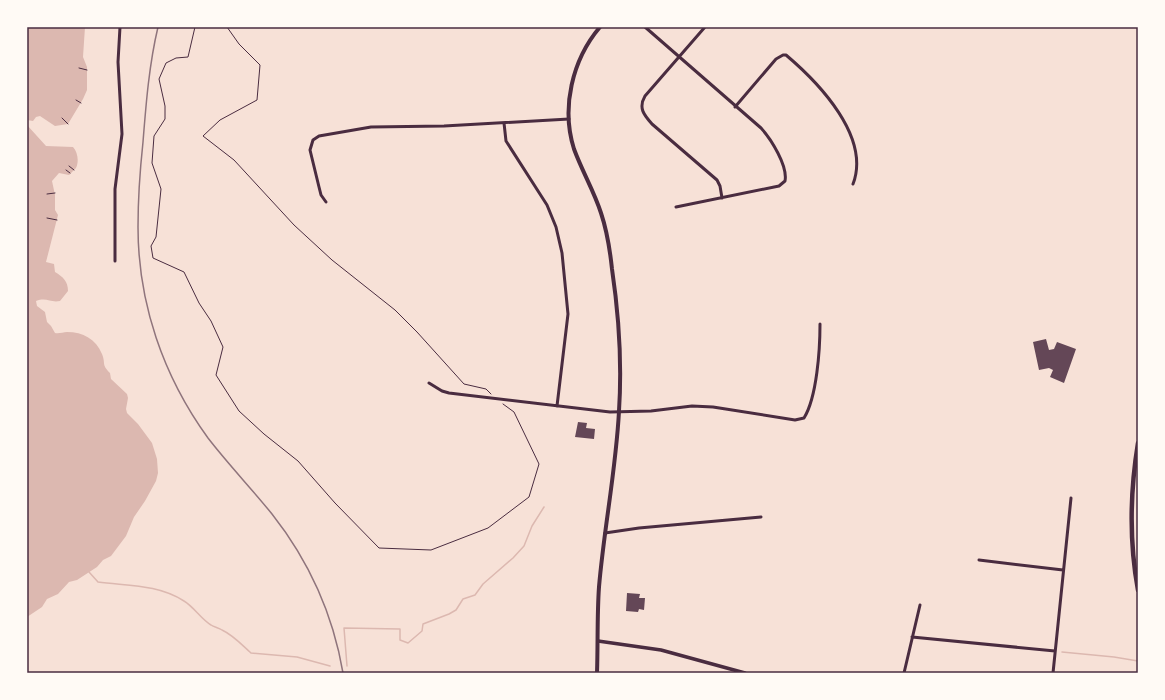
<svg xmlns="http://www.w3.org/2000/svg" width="1165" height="700" font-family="'Source Serif 4',serif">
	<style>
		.water { fill: #dcb8b0 }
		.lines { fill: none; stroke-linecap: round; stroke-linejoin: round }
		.stream { stroke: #dcb8b0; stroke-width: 1.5 }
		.building { fill: #644757 }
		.path { stroke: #4a2c40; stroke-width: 1 }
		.minor { stroke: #4a2c40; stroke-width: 3 }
		.tertiary { stroke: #4a2c40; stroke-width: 3.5 }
		.secondary { stroke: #4a2c40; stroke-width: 4 }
		.primary { stroke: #4a2c40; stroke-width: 4.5 }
		.rail { stroke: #8f747c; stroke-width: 1.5 }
		.neatline { fill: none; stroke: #4a2c40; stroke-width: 1.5 }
	</style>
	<rect width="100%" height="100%" fill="#f7e1d7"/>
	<path class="water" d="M27 27H85L83 57 87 67V90L83 99 68 124 55 126 40 116 36 117 33 121 27 120Z
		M27 125 46 146 73 147C78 152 79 162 76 168L69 175 59 173 52 181 55 195V210L58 215 46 262 54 264 55 272C63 277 68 281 68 291L60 301C50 303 47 297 36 301L37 306 45 312 47 322 51 326 55 333C59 334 63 332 67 332 83 332 96 339 102 354 106 364 101 364 110 373L111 379 127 394 128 398 126 409 127 413 138 424 152 443 157 459 158 473 156 481 145 501 134 517 126 536 111 556 103 560 97 567 77 580 69 582 58 594 47 599 42 607 27 617Z"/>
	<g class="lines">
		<path class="stream" d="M89 572 98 582C127 586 158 584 184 601 194 607 201 619 211 625 214 627 219 628 222 630 233 635 242 645 251 653L297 657 330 666
			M1062 652 1114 657 1138 661
			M347 666 344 628 400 629V640L408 643 422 631 423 624 449 614 456 610 463 599 475 595 483 584 513 558 524 546 532 526 544 507"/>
	</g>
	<path class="building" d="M1046 339 1049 350 1054 349 1057 342 1076 349 1064 383 1050 377 1053 370 1049 368 1039 370 1033 342Z
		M578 422 587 423 586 428 595 429 594 439 575 437Z
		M627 593 640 594 639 598H645L644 610 639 609 638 612 626 611Z"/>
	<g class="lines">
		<path class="path" d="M195 27 188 57 176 58 166 63 159 79 165 106V119L154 136 152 163 161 189 156 237 151 246 153 258 184 272 199 303 211 321 223 347 216 375 239 411 264 434 298 461 335 503 379 548 431 550 488 528 529 497 539 464 514 412 503 404
			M227 27 239 44 260 65 257 100 220 120 203 136 234 160 294 225 332 260 395 310 417 332 464 384 486 389 491 394
			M79 68 87 70
			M76 100 81 103
			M62 118 68 124
			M69 166 74 170
			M66 170 70 173
			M47 194 55 193
			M47 218 57 220"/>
		<path class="minor" d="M645 27 761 128C771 139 788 166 785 181L779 186 676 207
			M705 27 645 96C638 108 644 115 652 124L717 180 720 186 722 198
			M735 107 776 59 783 55H786C819 83 871 137 853 184
			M504 123 506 141 547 205 556 227 562 253 568 314 557 406
			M326 202 321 195 319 187 310 150 313 140 319 136 371 127 444 126 569 119
			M115 261V189L122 134 118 62 120 27
			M429 383 442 391 449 393 610 412 651 411 692 406 713 407 795 420 804 418C817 397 820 349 820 324
			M605 533 639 528 761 517
			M979 560 1063 570
			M912 637 1055 651
			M904 673 920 605
			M1053 673 1071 498"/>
		<path class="tertiary" d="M598 641 661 650 745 673"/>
		<path class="secondary" d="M597 673C598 644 597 615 599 587 604 528 616 470 619 411 622 364 619 316 612 269 610 250 607 231 601 213 594 191 582 171 574 149 561 108 572 60 600 27"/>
		<path class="primary" d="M1138 443C1130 492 1129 541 1138 590"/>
		<path class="rail" d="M158 27C149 65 146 104 143 142 140 170 138 199 138 227 138 303 163 376 208 438 228 464 251 488 272 514 309 561 333 614 343 673"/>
	</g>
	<rect width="1165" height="700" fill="none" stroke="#fffaf5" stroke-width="56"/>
	<rect x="28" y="28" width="1109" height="644" class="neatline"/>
</svg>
